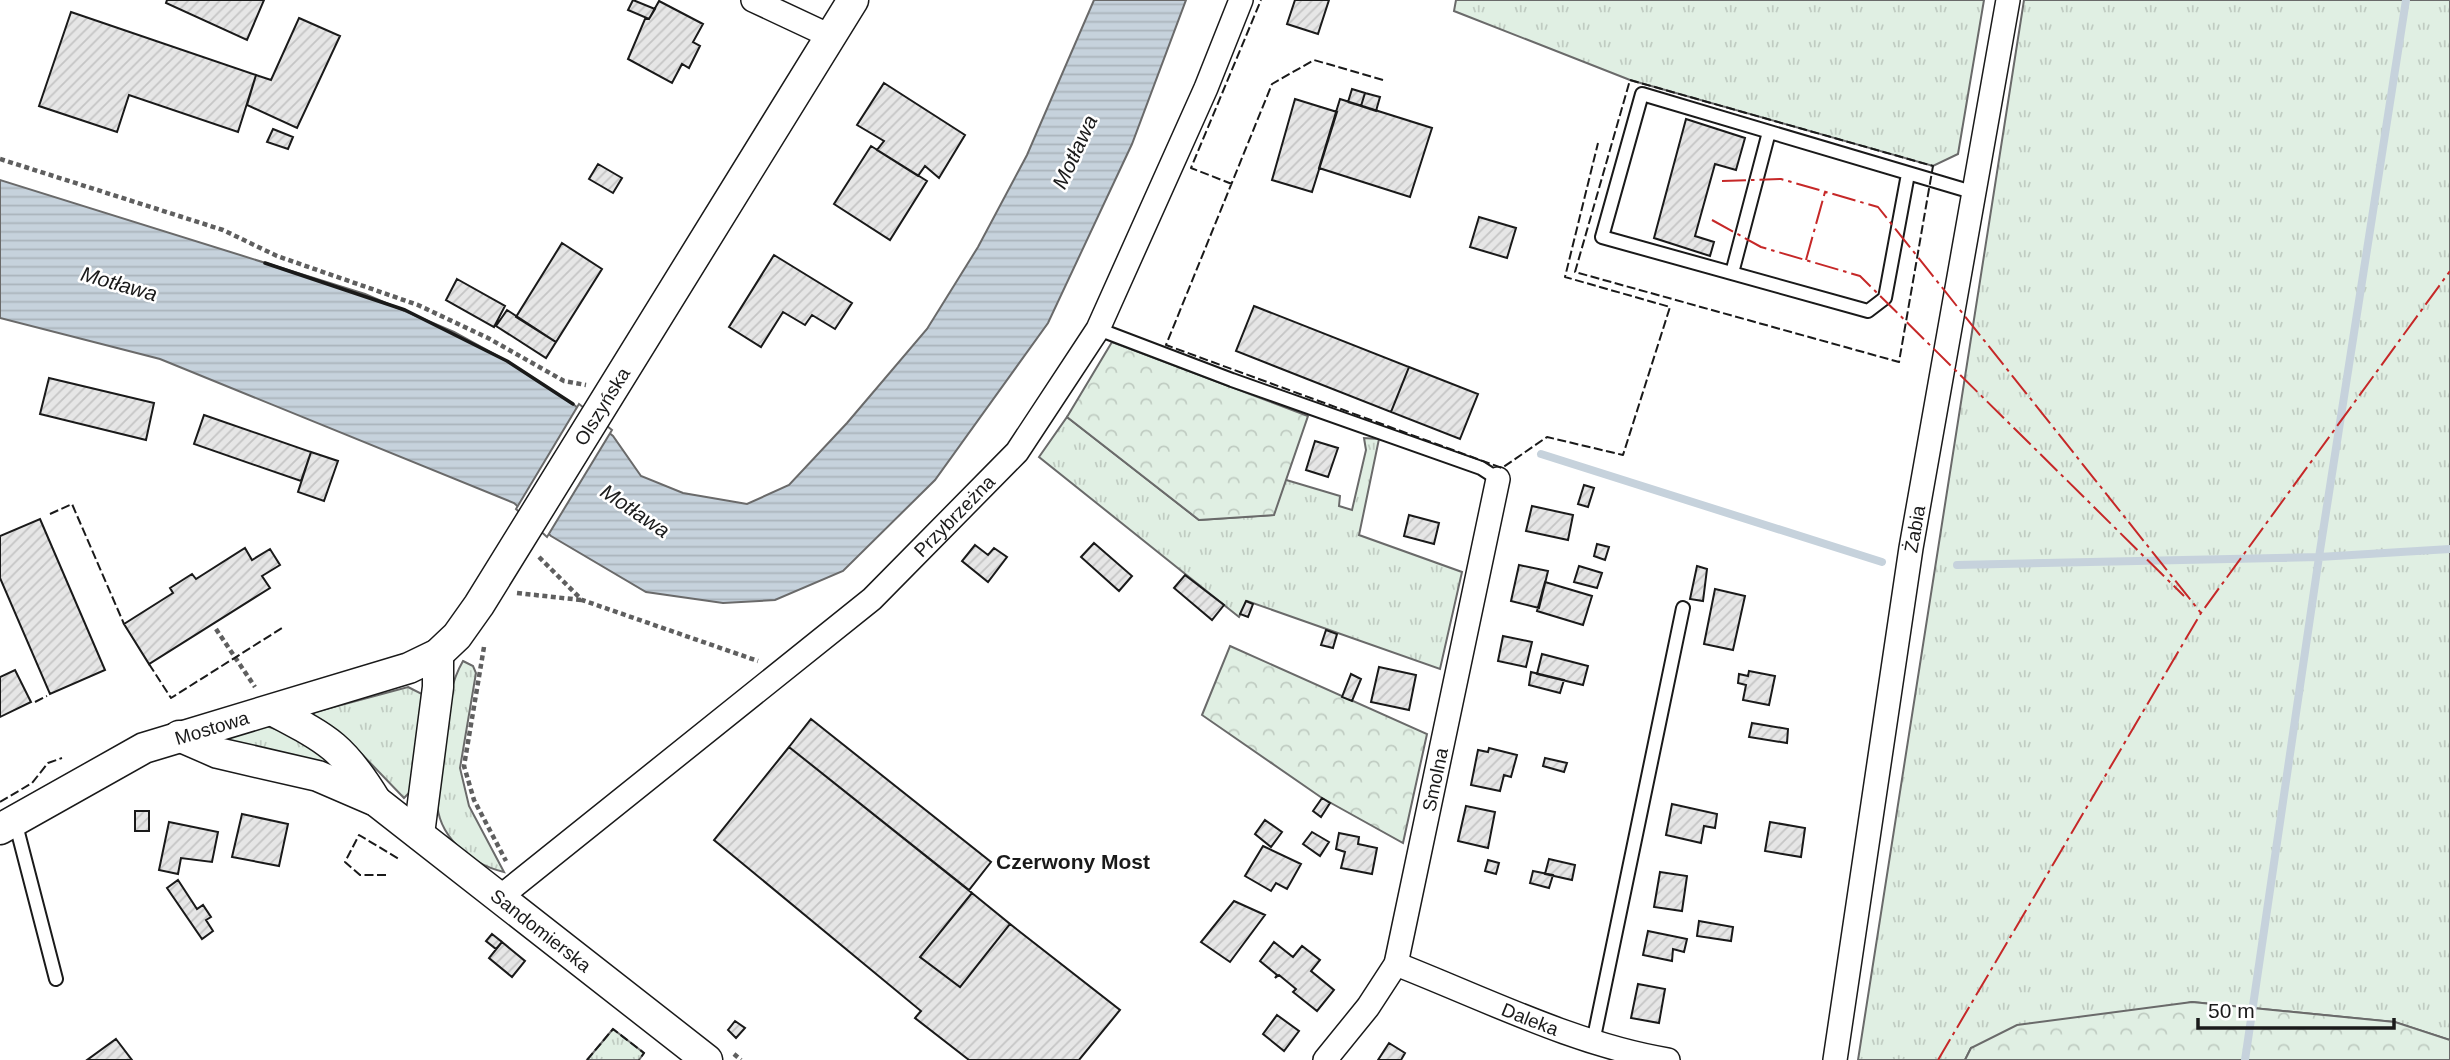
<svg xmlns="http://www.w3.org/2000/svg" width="2450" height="1060" font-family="Arial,sans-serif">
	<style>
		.grass { fill: url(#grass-tufts); stroke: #6a6a6a; stroke-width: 2 }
		.forest { fill: url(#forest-crowns); stroke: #6a6a6a; stroke-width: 2 }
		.water { fill: url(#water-rules); stroke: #6a6a6a; stroke-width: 2 }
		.pier { fill: #fff; stroke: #6a6a6a; stroke-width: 2 }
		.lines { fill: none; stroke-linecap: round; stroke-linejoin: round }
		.stream { stroke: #c6d2dc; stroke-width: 8 }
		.building { fill: url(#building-hatch); stroke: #1a1a1a; stroke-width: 2 }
		.service-casing { stroke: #1a1a1a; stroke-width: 16 }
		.minor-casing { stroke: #1a1a1a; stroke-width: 26 }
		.tertiary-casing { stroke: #1a1a1a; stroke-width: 33 }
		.path { stroke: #5f5f5f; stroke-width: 4.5; stroke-dasharray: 5 3.5; stroke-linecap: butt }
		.service { stroke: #fff; stroke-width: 12 }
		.minor { stroke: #fff; stroke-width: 23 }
		.tertiary { stroke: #fff; stroke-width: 30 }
		.fence { stroke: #1a1a1a; stroke-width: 2; stroke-dasharray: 9 3.5; stroke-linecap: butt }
		.wall { stroke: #1a1a1a; stroke-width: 3.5 }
		.power { stroke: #c62828; stroke-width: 2; stroke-dasharray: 24 5 3.5 5; stroke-linecap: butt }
		.labels { text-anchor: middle; stroke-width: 5; stroke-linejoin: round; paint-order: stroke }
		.street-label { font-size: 19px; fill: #1a1a1a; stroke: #fff }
		.water-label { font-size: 21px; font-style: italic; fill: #1a1a1a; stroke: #fff }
		.neighbourhood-label { font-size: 21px; font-weight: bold; fill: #1a1a1a; stroke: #fff }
	</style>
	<defs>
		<pattern id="grass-tufts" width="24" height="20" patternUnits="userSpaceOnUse" patternTransform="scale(1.75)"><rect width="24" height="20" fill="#e0efe3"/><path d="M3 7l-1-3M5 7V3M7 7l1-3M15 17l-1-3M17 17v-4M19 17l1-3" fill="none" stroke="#c0ccc2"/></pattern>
		<pattern id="forest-crowns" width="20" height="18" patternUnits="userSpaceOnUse" patternTransform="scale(1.75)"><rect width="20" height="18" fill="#e0efe3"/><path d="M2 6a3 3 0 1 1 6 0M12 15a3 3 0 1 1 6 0" fill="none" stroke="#c0ccc2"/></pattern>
		<pattern id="water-rules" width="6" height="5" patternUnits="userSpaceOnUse" patternTransform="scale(1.75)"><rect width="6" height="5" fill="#c6d2dc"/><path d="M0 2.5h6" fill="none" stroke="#aab4bc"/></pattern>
		<pattern id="building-hatch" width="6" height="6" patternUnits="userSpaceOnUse" patternTransform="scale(1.75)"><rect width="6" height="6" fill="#e6e6e6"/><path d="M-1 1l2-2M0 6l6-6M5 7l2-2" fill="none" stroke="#c5c5c5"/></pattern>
	</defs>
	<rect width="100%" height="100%" fill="#fff"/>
	<path class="grass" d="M1456 0H1984L1958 154 1933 166 1630 80 1454 11Z
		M2024 0H2450V1040L2394 1022 2192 1002 1971 1048 1965 1060H1858Z
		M1067 417 1199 520 1273 515 1283 479 1340 496 1339 506 1352 510 1366 450 1364 438 1379 439 1359 535 1462 572 1440 669 1247 601 1239 617 1039 457Z
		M463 661 473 666 476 673 460 768 469 806 504 872C470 864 436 835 437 798 437 779 441 758 444 739 447 712 449 685 463 661Z
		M408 687 422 694 410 792 404 798 353 745 312 716 315 712Z
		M263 725 300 737 339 769 231 742 228 738Z
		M613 1029 644 1053 639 1060H587Z"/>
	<path class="forest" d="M1112 342 1308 416 1274 515 1199 520 1067 417Z
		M1230 646 1427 734 1403 843 1322 798 1202 715Z
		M2192 1002 2395 1022 2450 1040V1060H1965L1971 1048 2017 1025Z"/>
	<path class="water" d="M1094 0H1186L1132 144 1048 323 935 480 843 571 775 600 723 603 646 592 551 536 514 503 160 359 0 318V180L365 294 454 332 507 361 573 404 613 436 641 476 683 493 747 504 789 485 847 423 927 329 978 247 1027 155Z"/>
	<path class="pier" d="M579 404 612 430 547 537 516 509Z"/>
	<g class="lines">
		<path class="stream" d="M1541 454 1882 562
			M1957 565 2319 557 2450 549
			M2245 1060 2319 557 2406 0"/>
	</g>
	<path class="building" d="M167 0H264L247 40 166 3Z
		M633 0 655 9 649 19 628 10Z
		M1295 0H1329L1318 34 1287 24Z
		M659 1 703 24 693 42 700 46 689 68 682 64 672 83 628 59 645 19H649Z
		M71 12 256 75 238 132 129 95 117 132 39 106Z
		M299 18 340 36 297 128 247 105 256 75 271 80Z
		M884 83 965 135 939 178 925 166 918 176 877 150 884 141 857 125Z
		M1352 89 1365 93 1361 106 1348 102Z
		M1365 93 1380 97 1376 111 1361 106Z
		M1295 99 1337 112 1312 192 1272 180Z
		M1340 99 1432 128 1410 197 1319 168Z
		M1686 119 1745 138 1736 170 1715 164 1695 236 1714 242 1710 256 1654 238Z
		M273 129 293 137 288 149 267 142Z
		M871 146 927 181 890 240 834 204Z
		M598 164 622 178 613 193 589 179Z
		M1479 217 1516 228 1507 258 1470 247Z
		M562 243 602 269 556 342 516 317Z
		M774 255 852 303 835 329 812 315 805 325 783 312 761 347 729 327Z
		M457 279 505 306 494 327 446 300Z
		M1254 306 1409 367 1391 412 1236 351Z
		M507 310 556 342 546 358 496 326Z
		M1409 367 1478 394 1460 439 1391 412Z
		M49 378 154 403 146 440 40 414Z
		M204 415 311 452 301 481 194 444Z
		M1315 441 1338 448 1328 477 1306 470Z
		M311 452 338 461 324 501 298 492Z
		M1584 485 1594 488 1588 507 1578 504Z
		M1532 506 1573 515 1568 540 1526 531Z
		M1409 515 1439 523 1434 544 1404 536Z
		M40 519 105 670 50 694 0 578V536Z
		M1094 543 1132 576 1119 591 1081 557Z
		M1597 544 1609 547 1605 560 1594 556Z
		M975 545 988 555 994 548 1007 557 988 582 962 561Z
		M245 548 252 560 270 549 280 565 262 576 270 588 149 664 124 624 173 593 170 588 192 574 196 579Z
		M1519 565 1548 571 1539 608 1511 601Z
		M1579 566 1602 573 1597 588 1574 582Z
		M1697 566 1707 569 1703 601 1690 599Z
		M1185 575 1224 605 1212 620 1174 588Z
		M1545 582 1592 596 1583 625 1537 611Z
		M1715 589 1745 596 1733 650 1704 644Z
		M1246 601 1253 604 1248 617 1240 614Z
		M1326 630 1337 634 1333 648 1321 645Z
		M1503 636 1532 642 1526 667 1498 661Z
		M1542 654 1588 666 1583 685 1537 674Z
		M1379 667 1416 675 1409 710 1371 702Z
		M15 670 31 702 0 717V677Z
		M1749 671 1775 676 1769 705 1743 700 1746 685 1738 683 1739 674 1748 676Z
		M1531 672 1564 680 1560 693 1529 685Z
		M1351 674 1361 679 1352 701 1342 697Z
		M811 719 991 862 969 890 789 747Z
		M1752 723 1788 729 1787 743 1749 737Z
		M789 747 972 893 920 957 960 987 1010 924 1120 1010 1079 1060H969L915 1018 921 1011 714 840Z
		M1489 748 1517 755 1511 777 1504 775 1500 791 1471 785 1478 750 1488 752Z
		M1545 758 1567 763 1564 772 1543 766Z
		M1322 798 1330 803 1321 817 1313 811Z
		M1672 804 1717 814 1715 828 1704 826 1701 843 1666 835Z
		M1466 806 1495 812 1488 848 1458 841Z
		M135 811H149V831H135Z
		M242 814 288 824 279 866 232 857Z
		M1265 820 1282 832 1271 847 1255 834Z
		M169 822 218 832 212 862 181 858 178 874 159 870Z
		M1770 822 1805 828 1801 857 1765 851Z
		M1312 832 1329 842 1320 856 1303 844Z
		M1339 833 1359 837 1358 844 1377 848 1372 874 1341 868 1345 852 1336 849Z
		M1263 846 1301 864 1287 889 1276 883 1271 891 1245 876Z
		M1549 859 1575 865 1572 880 1545 874Z
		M1488 860 1499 863 1496 874 1485 871Z
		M1533 871 1553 875 1549 888 1530 883Z
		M1660 872 1687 876 1682 911 1654 907Z
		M178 880 197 909 203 905 211 917 206 920 213 931 202 939 167 888Z
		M972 893 1010 924 960 987 920 957Z
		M1234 901 1265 915 1230 962 1201 942Z
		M1699 921 1733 927 1731 941 1697 936Z
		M1648 931 1687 939 1684 952 1673 949 1672 961 1643 955Z
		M492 934 502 942 496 949 486 941Z
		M502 942 525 961 512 977 489 958Z
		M1274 942 1293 957 1302 946 1320 960 1311 971 1334 990 1317 1011 1293 992 1296 989 1279 975 1275 978 1277 975 1260 961Z
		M1638 984 1665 989 1659 1023 1631 1018Z
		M1277 1015 1299 1031 1284 1051 1263 1034Z
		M735 1021 745 1028 736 1038 728 1030Z
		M116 1039 132 1060H87Z
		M1389 1043 1405 1053 1401 1060H1378Z"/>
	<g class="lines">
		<g class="service-casing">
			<path id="service" d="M1908 174 1885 298 1868 311 1602 237 1642 94 1972 192
				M1732 273 1769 132
				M1098 329 1232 380 1481 468 1498 479
				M15 821 56 979
				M1593 1042 1683 608"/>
		</g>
		<g class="minor-casing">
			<g id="minor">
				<path d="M753 0 832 37"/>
				<path id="s1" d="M499 898 872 599 1017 452 1098 329 1206 88 1241 0"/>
				<path id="s2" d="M1396 964C1483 998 1576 1045 1668 1060"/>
				<path id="s3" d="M1325 1060 1368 1007 1396 964 1498 479"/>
				<path id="s4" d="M1835 1060 1911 548 2008 0"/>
			</g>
		</g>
		<g class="tertiary-casing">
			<g id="tertiary">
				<path d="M274 711C329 740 343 747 376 801"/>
				<path id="s5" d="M179 736 218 753 318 776 376 801 707 1060"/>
				<path id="s6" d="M0 829 144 748 409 668 438 654 457 636 479 605 853 0"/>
				<path d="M419 834 438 687V654"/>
			</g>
		</g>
		<path class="path" d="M0 159 223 230 277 256 418 305 488 338 564 381 586 385
			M539 557 582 600 758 661
			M517 593 581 600
			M216 629 255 687
			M484 647 464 766 474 800 506 861
			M734 1054 741 1060"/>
		<use href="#service" class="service"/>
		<use href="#minor" class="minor"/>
		<use href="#tertiary" class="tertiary"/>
		<path class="fence" d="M1383 80 1314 60 1272 84 1166 345 1502 468 1547 437 1623 455 1670 307 1565 277 1598 143
			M1630 80 1933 166 1899 362 1575 272Z
			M1232 184 1191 168 1261 0
			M50 514 72 504 124 624
			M149 664 171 698 282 628
			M35 702 47 696
			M0 802 32 783 48 763 62 758
			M386 875H360L345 862 359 835 399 859
			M587 1060 613 1029 644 1053 639 1060"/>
		<path class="wall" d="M265 263 405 310 507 361 573 404"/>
		<path class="power" d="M1722 181 1781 179 1878 207 2201 613
			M1712 220 1761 247 1860 276 2184 596
			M1806 260 1825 192
			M1938 1060 2201 613 2450 271"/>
	</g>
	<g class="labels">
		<g class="street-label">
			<text dy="7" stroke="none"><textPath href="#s6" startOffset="772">Olszyńska</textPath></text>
			<text dy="7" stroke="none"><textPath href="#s1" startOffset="595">Przybrzeżna</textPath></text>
			<text dy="7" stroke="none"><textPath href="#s4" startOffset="537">Żabia</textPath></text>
			<text dy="7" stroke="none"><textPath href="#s6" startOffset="236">Mostowa</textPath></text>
			<text dy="7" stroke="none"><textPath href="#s3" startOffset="308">Smolna</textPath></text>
			<text dy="7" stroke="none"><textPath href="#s5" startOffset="418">Sandomierska</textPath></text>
			<text dy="7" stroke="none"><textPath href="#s2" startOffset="145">Daleka</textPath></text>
		</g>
		<g class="water-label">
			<text transform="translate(1075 152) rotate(-65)" y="7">Motława</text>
			<text transform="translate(119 284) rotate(16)" y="7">Motława</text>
			<text transform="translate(635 511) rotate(34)" y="7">Motława</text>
		</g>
		<g class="neighbourhood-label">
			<text x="1073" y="869">Czerwony Most</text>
		</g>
	</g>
	<path d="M2198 1018v10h196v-10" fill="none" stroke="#1a1a1a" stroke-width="3.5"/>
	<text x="2208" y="1018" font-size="21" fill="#1a1a1a" stroke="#ffffff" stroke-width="5" paint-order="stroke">50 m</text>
</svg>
